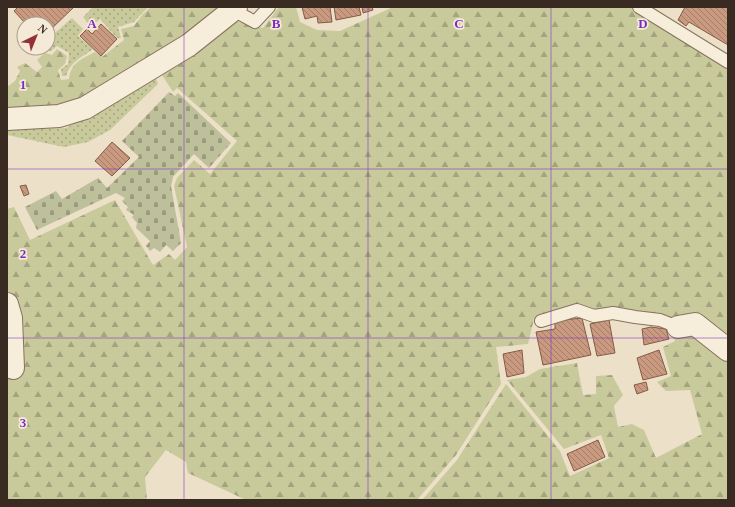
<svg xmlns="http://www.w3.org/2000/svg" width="735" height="507" font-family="Georgia,serif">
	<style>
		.grass { fill: url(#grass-dots) }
		.forest { fill: url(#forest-firs) }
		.cemetery { fill: url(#cemetery-stones) }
		.building { fill: url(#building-back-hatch); stroke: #865b45 }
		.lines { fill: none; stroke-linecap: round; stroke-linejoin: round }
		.service-casing { stroke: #88725e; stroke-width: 14 }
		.minor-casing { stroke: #88725e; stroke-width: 24 }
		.service { stroke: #f7eddb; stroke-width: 12 }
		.minor { stroke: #f7eddb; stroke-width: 22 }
		.grid { fill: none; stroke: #7b2cbf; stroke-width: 1; stroke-opacity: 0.55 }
		.grid-label { font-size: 13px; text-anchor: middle; font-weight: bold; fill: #7b2cbf; stroke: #f4ead7; stroke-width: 3.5; stroke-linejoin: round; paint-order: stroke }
	</style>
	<defs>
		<pattern id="grass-dots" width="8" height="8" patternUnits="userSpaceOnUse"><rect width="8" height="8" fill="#c8ca9c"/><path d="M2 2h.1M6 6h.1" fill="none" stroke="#a3a47f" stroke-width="1.8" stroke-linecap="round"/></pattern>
		<pattern id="forest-firs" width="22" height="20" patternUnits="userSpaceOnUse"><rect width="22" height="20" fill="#c8ca9c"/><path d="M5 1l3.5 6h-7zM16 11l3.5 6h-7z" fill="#a3a47f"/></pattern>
		<pattern id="cemetery-stones" width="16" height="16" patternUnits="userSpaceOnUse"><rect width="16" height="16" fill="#bec09b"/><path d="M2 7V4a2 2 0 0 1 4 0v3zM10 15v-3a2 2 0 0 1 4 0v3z" fill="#9b9c7e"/></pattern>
		<pattern id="building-back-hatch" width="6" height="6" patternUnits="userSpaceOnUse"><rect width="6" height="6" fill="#c99a80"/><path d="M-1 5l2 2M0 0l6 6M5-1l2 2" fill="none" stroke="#a47e68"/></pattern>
	</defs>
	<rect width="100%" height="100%" fill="#ede0c8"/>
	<path class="grass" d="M93 7H148L134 22 118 27 121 38H117L100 19 91 27 83 17Z
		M72 18 83 29 78 36 93 49C82 57 70 62 66 76H62L61 69 68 64 69 53 57 46 51 51 45 50 43 48H48V39Z
		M155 75 158 84 110 130 88 142 64 147 7 135V129L66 128Z"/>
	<path class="forest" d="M151 7H219L184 35 107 84 78 98 49 108 7 109V87L15 81 20 71 17 67 25 63 37 72 42 67 37 60 45 53 52 55 57 49 67 56 65 64 58 70 61 80 69 79C71 62 82 59 95 52L102 57 124 40 121 29 134 26 143 14Z
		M279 7H296L300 22 317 30 340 31 393 7H645L710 44 728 59V342L680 323 595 313 578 307 534 319 528 344 496 347 501 384 456 455 417 500H246L188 473 186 462 166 450 145 477 147 500H7V376L17 319 7 287V209L14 207 30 240 115 200 153 265 169 254 175 260 187 247 174 186 177 178 194 160 210 174 237 141 177 88 173 92 160 72 219 36 234 21 263 28Z
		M670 330H693L728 357V500H422L457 460 506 384 560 451 570 476 609 458 601 435 564 449 507 380 526 377 540 369 577 363 583 395 596 394V376L612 375 623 395 614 406 618 427 632 424 644 430 656 458 702 434 690 390 666 391 657 382 671 376 663 347 675 341Z"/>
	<path class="cemetery" d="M169 92 175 96 178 93 231 143 209 168 194 154 173 177 171 186 181 243 173 251 166 245 160 252 154 248 150 251 146 246 150 241 136 228 137 223 132 217 134 215 126 210 128 207 122 201 125 198 116 193 37 230 25 207 56 191 62 199 98 178 107 188 139 157 122 141Z"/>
	<path class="building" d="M18 7H74L48 32V24H26L14 11Z
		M302 7H330L332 22 318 23 317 16 305 19Z
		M334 7H359L361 15 336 20Z
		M362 7H372L373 10 363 13Z
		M685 7H728V45L689 22 686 26 678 20Z
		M101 24 117 39 101 56 80 36 87 29 92 34Z
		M112 142 130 158 112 176 95 161Z
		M26 185 29 194 24 196 20 186Z
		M582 318 591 355 543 365 536 332 555 329V321Z
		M609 320 615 353 597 356 590 324Z
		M651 327 666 329 669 339 644 345 642 329Z
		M522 350 524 373 507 377 503 354Z
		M659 350 667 374 643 380 637 358Z
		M646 382 648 390 637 394 634 385Z
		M598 440 605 457 574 471 567 454Z"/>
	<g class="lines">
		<g class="service-casing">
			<path id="service" d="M639 7 728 62
				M233 10 255 22 269 7
				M541 321 577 310 594 316 613 313 635 317 660 320 678 327"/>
		</g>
		<g class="minor-casing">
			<path id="minor" d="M7 119 59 116 85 108 189 45 233 10 236 7
				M7 304 11 318 13 368
				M678 327 695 324 728 350"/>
		</g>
		<use href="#service" class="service"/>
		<use href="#minor" class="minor"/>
	</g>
	<path class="grid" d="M184 7V500M368 7V500M551 7V500M7 169H728M7 338H728"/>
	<g class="grid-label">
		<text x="92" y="28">A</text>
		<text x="276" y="28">B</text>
		<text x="459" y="28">C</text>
		<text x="643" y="28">D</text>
		<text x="23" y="89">1</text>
		<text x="23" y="258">2</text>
		<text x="23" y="427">3</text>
	</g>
	<rect width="735" height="507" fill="none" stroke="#392b21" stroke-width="16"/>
	<g transform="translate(36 36) rotate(43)"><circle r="19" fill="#f4ead7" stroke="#a99e8e"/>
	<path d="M0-3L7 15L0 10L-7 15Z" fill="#943137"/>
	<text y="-6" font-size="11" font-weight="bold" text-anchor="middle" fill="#392b21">N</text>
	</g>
</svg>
